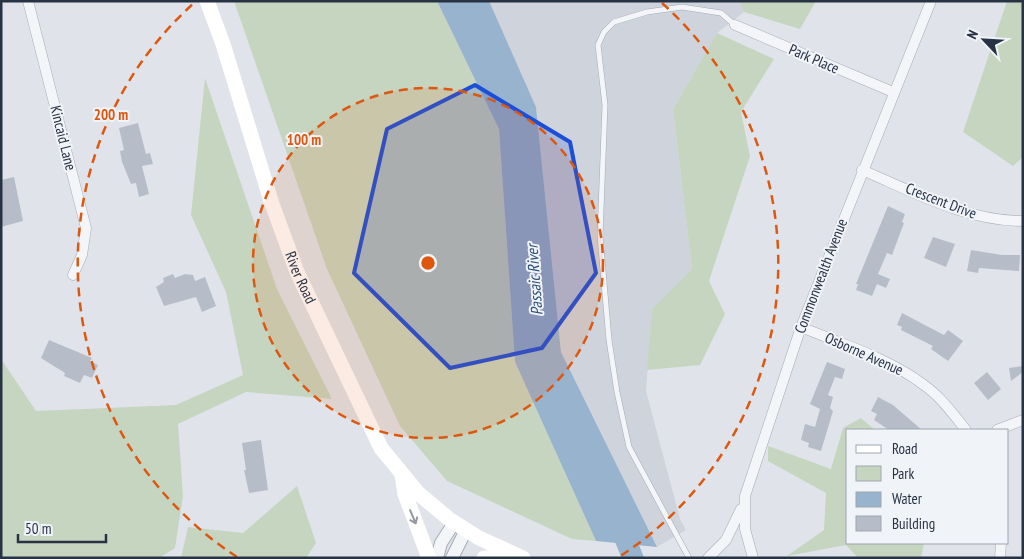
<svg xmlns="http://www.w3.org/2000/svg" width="1024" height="559" font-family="'PT Sans Narrow',sans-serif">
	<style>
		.built { fill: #ced3dc }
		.green { fill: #c6d5c0 }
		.water { fill: #98b3ce }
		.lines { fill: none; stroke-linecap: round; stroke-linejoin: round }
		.river { stroke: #98b3ce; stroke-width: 21 }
		.building { fill: #b7bdc8 }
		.service-casing { stroke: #a5abb5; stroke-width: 6 }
		.minor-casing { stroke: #a5abb5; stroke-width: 11 }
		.tertiary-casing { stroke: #a5abb5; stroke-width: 14 }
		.service { stroke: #f3f5f8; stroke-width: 5 }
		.minor { stroke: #f3f5f8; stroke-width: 10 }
		.tertiary { stroke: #f3f5f8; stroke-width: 12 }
		.secondary { stroke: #fff; stroke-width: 15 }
		.oneway { stroke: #9398a1 }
		.marked { fill: #1d4ed8; fill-opacity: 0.2; stroke: #1d4ed8; stroke-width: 4; stroke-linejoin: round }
		.ring { fill: none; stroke: #de570f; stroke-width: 2.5; stroke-dasharray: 9 6 }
		.labels { text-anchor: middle; stroke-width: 4; stroke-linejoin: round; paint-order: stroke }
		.street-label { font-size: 15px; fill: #273243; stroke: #f0f3f7 }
		.water-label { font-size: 16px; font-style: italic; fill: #2d517b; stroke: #f0f3f7 }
		.centre { fill: #de570f; stroke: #f0f3f7; stroke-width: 2.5 }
		.ring-label { font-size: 15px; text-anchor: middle; font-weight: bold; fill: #de570f; stroke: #f0f3f7; stroke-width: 4; stroke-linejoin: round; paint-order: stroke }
	</style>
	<rect width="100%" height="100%" fill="#e0e4ea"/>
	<path class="built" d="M489 1H739L744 12 717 33 673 109 692 269 652 310 646 391 680 519 686 530 657 547 561 352 536 107Z"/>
	<path class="green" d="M234 1H437L499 128 515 362 596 541 572 539 447 481 400 426 327 269Z
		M739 1H816L800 29 744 12Z
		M1007 1H1023V157L1013 166 963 132Z
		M717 33 774 59 741 112 750 156 709 281 725 314 700 365 647 370 652 309 692 269 673 109Z
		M205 78 277 289 332 399 246 392 178 424 183 496 175 548 159 558H1V359L36 411 176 405 243 375 226 292 191 215Z
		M861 418 875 430H848V543H924L921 558H858L846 545 787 556 824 530 826 493 768 461V446L831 469 843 428Z
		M297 486 316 543 306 558H181L188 527 243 533Z"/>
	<path class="water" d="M437 1H489L536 107 561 352 657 547 596 541 515 362 499 129Z"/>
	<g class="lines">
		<path class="river" d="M617 519 633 558"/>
	</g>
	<path class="building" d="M138 123 146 154 150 153 153 164 142 166 149 194 139 197 136 183 131 184 122 162 120 151 124 150 119 128Z
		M14 177 23 221 1 227V180Z
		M888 206 905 214 902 222 904 223 892 255 887 253 878 274 890 279 886 288 877 284 872 296 856 290 858 284H856Z
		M933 237 955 244 946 267 924 258Z
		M971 250 1002 255H1020L1019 271 979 268 978 273 967 271Z
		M173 274 175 278 185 274 193 275 195 281 205 277 216 306 202 312 196 297 164 306 156 287 164 282 163 278Z
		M902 313 944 335 948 330 963 341 948 361 931 349 933 346 901 330 902 327 897 325Z
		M49 340 92 358 90 361 98 365 92 378 84 375 80 383 64 376 65 373 41 358Z
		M827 362 845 369 842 379 835 377 828 395 833 397 830 408 833 411 821 451 808 447 809 443 801 440 805 424 815 427 820 409 810 404Z
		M1023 366V372L1011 381 1009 368Z
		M987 372 1001 389 988 400 974 383Z
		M878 397 893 405 922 430H889L874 420 877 414 871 411Z
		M261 440 268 490 249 493 244 470H246L242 443Z"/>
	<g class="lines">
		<g class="service-casing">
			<path id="service" d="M689 558 629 447 617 392 609 340 600 236 605 105 598 45 604 32 614 22 647 12 682 7 721 13 735 25"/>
		</g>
		<g class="minor-casing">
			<path id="minor" d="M28 1 86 228 82 255 73 275
				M735 25 893 92
				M862 170C914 192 966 221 1023 221
				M801 327C842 344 888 358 924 385 941 397 953 414 966 430
				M997 430 1023 420
				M708 558 726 540 741 509
				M753 558 745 529V496L801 327 931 1
				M1000 558 1001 543"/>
		</g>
		<g class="tertiary-casing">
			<path id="tertiary" d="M437 558 441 543 454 523
				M452 558 466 530"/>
		</g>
		<use href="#service" class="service"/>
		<use href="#minor" class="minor"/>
		<use href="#tertiary" class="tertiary"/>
		<g class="secondary">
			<path id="s1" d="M207 1 223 44 272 204 297 272 381 448 418 493 449 519 479 538 523 558"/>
			<path d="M402 475 405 494 429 558"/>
			<path d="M484 558 514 556"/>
		</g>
	</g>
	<defs><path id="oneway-shaft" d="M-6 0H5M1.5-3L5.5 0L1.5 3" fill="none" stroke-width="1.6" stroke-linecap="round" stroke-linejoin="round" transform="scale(1.25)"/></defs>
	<use class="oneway" href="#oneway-shaft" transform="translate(413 517) rotate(67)"/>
	<path class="marked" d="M475 85 570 142 596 273 542 348 450 368 354 273 387 129Z"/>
	<circle cx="428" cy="263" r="175" fill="#de570f" fill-opacity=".12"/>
	<g class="ring">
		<circle cx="428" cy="263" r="175"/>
		<path d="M237 557A350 350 0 0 1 194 3M662 3A350 350 0 0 1 619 557"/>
	</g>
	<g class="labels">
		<g class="street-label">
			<text transform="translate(814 59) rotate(23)" y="5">Park Place</text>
			<text transform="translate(63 138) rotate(76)" y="5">Kincaid Lane</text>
			<text transform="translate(941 201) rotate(21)" y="5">Crescent Drive</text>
			<text transform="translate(821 276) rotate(-69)" y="5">Commonwealth Avenue</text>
			<text dy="5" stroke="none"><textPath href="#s1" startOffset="292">River Road</textPath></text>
			<text transform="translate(864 354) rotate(24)" y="5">Osborne Avenue</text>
		</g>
		<g class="water-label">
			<text transform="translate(534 280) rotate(-94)" y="6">Passaic River</text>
		</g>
	</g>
	<circle cx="428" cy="263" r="8" class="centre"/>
	<g class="ring-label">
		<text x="111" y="120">200 m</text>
		<text x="304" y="145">100 m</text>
	</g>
	<rect width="1024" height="559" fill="none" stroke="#273243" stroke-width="5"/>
	<rect x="846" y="429" width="162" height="115" fill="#f0f3f7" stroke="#a0a6af"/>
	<rect x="856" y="445" width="25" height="8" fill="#ffffff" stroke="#a0a6af"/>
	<text x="892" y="454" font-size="15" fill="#273243">Road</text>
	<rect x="856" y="466" width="25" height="15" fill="#c6d5c0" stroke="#a0a6af"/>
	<text x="892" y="479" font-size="15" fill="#273243">Park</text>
	<rect x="856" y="492" width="25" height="15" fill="#98b3ce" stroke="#a0a6af"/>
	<text x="892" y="504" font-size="15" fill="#273243">Water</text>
	<rect x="856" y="516" width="25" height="15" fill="#b7bdc8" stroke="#a0a6af"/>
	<text x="892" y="529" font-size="15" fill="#273243">Building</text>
	<g transform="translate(984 40) rotate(295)" stroke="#f0f3f7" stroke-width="4" paint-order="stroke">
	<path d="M0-4L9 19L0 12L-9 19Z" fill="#273243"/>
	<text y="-8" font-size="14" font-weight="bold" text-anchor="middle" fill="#273243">N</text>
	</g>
	<path d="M18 534v8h88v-8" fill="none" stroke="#273243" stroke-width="2.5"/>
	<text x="25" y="534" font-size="15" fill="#273243" stroke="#f0f3f7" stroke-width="4" paint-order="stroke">50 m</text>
</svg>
